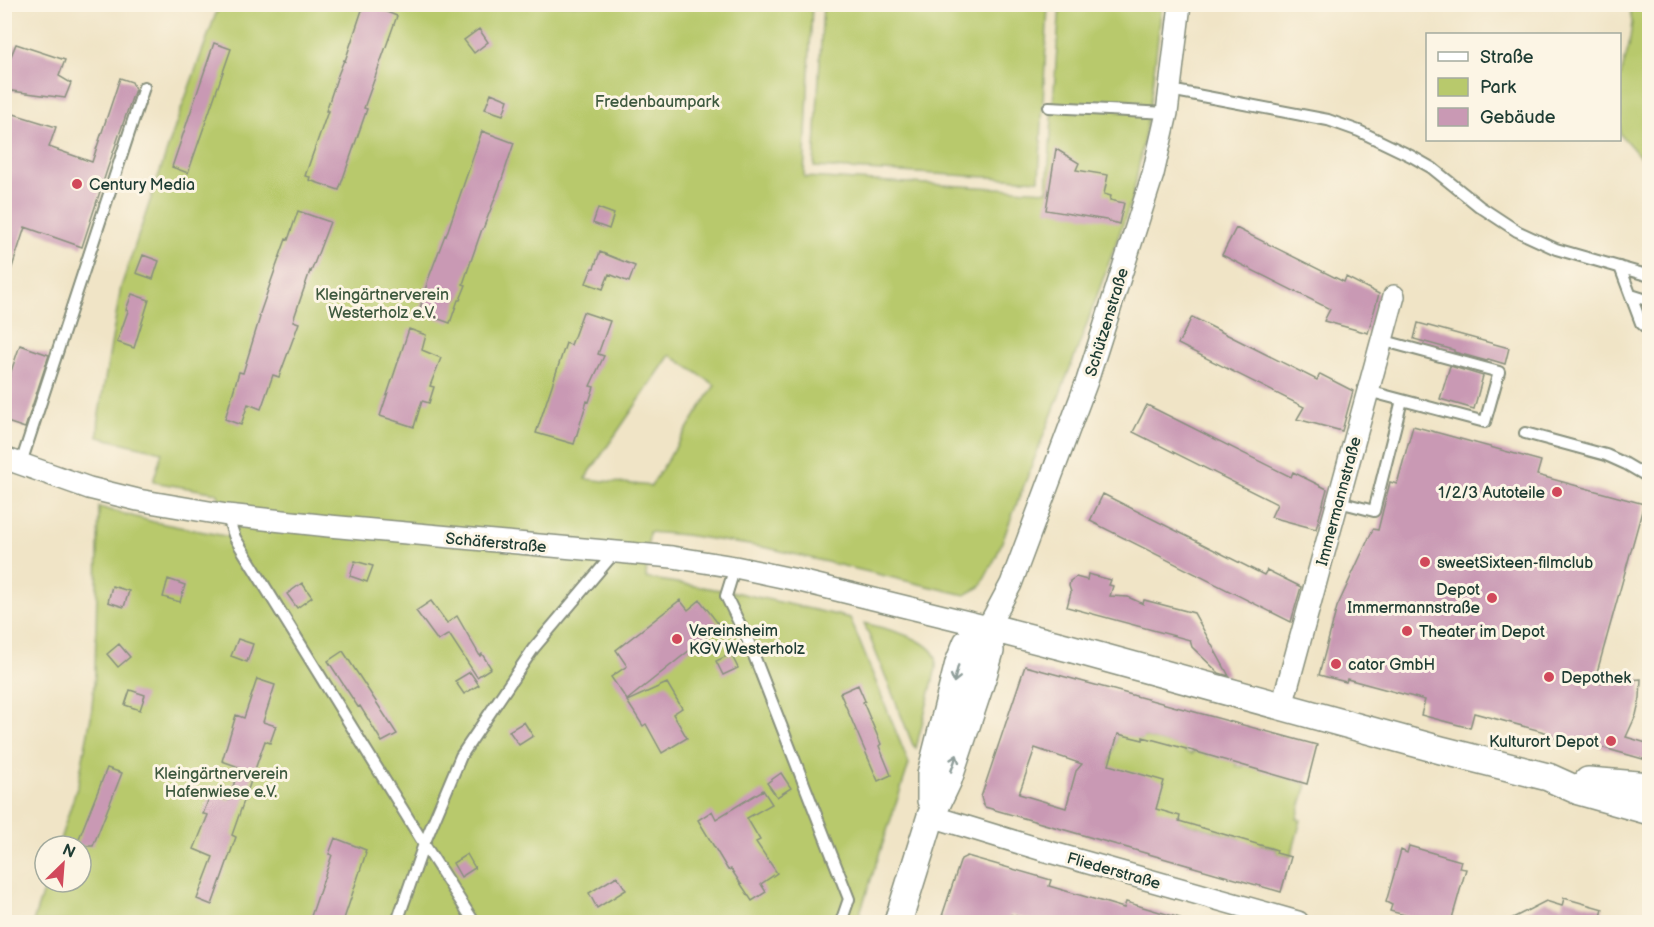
<svg xmlns="http://www.w3.org/2000/svg" width="1654" height="927" font-family="'Balsamiq Sans',sans-serif">
	<style>
		.green { fill: #b8c96c; stroke: #6c8350; stroke-width: 1.5; fill-rule: evenodd }
		.building { fill: #c999b4; fill-rule: evenodd }
		.lines { fill: none; stroke-linecap: round; stroke-linejoin: round }
		.service-casing { stroke: #88907d; stroke-width: 14 }
		.minor-casing { stroke: #88907d; stroke-width: 24 }
		.tertiary-casing { stroke: #88907d; stroke-width: 30 }
		.service { stroke: #fff; stroke-width: 10 }
		.minor { stroke: #fff; stroke-width: 21 }
		.tertiary { stroke: #fff; stroke-width: 27 }
		.oneway { stroke: #8f9e9a }
		.poi-dot { fill: #d1495b; stroke: #fcf5e5; stroke-width: 2 }
		.labels { text-anchor: middle; stroke-width: 6; stroke-linejoin: round; paint-order: stroke }
		.park-label { font-size: 16px; fill: #3e593f; stroke: #fcf5e5 }
		.poi-label { font-size: 16px; fill: #1f3d34; stroke: #fcf5e5; text-anchor: start }
		.street-label { font-size: 16px; fill: #1f3d34; stroke: #fcf5e5 }
	</style>
	<rect width="100%" height="100%" fill="#fcf5e5"/>
	<filter id="ink" filterUnits="userSpaceOnUse"><feTurbulence type="fractalNoise" baseFrequency=".0167" numOctaves="2"/><feDisplacementMap in="SourceGraphic" scale="12" xChannelSelector="R" yChannelSelector="G"/><feConvolveMatrix kernelMatrix="1 2 1 2 8 2 1 2 1" color-interpolation-filters="sRGB"/></filter>
	<filter id="wash" filterUnits="userSpaceOnUse"><feTurbulence type="fractalNoise" baseFrequency=".008" numOctaves="4" result="noise"/><feDisplacementMap in="SourceGraphic" scale="24" xChannelSelector="R" yChannelSelector="G"/><feGaussianBlur stdDeviation="1.35" result="paint"/><feColorMatrix in="noise" values="0 0 0 0 0 0 0 0 0 0 0 0 0 0 0 0 0 1.4 0 .05"/><feComposite in="paint" operator="in"/></filter>
	<g filter="url(#wash)">
		<rect width="100%" height="100%" fill="#f0e4c6"/>
		<path class="green" d="M219 5H812L804 177 1047 191 1060 5H1162L1149 112 1133 196 1081 340 996 557 980 587 965 595 768 548 685 535 649 532 646 578 739 593 850 618 909 764 857 922H33L46 882H81V846H58L78 784 91 717 95 673 99 507 154 522 235 538 227 514 217 493 153 482 162 452 98 437 99 414 121 287 177 121ZM670 355 715 385 651 486 585 479Z
			M823 5H1048L1039 180 814 167Z
			M1629 5H1649V167L1620 134V78L1629 46 1632 22Z
			M864 623C882 628 929 637 936 658 937 661 936 664 936 668L916 748 913 745Z
			M1119 730 1142 740 1143 737 1186 748 1185 752 1192 754 1193 751 1237 762 1236 766 1243 767 1244 764 1307 784 1297 819 1301 820 1291 857 1276 853 1277 849 1261 844 1259 848 1239 843V838L1085 794 1109 765Z"/>
		<g id="blocks">
			<path class="building" d="M364 4H381L379 9 397 16 364 108 367 109 339 190 309 180 310 177 305 176 328 111H326L338 75 344 60 345 61Z
				M479 29 488 42 474 53 464 40Z
				M214 43 231 49 188 173 172 167Z
				M16 44 65 60 59 76 71 83 65 98 4 90V73Z
				M120 78 132 82 135 89 108 167 82 247 25 227 8 280H4V111L56 127 49 147 92 162Z
				M491 93 508 100 503 115 485 109Z
				M482 131 514 143 499 188 483 229H482L463 284 466 285 460 300H458L450 323 419 312 428 280 445 235 446 236Z
				M1056 149 1079 163 1076 170 1108 175 1104 194 1111 196 1110 200 1124 203 1119 224 1106 220 1046 210Z
				M598 208 614 214 609 229 593 223Z
				M298 211 330 222 311 272 310 271 293 321 299 323 279 377 273 375 261 409 248 404 241 425 225 419 239 372 243 373 260 317 259 316 276 267 286 239 288 240Z
				M1236 228 1344 282 1346 277 1379 294 1368 333 1324 321 1330 309 1222 255Z
				M600 252 635 266 629 282 609 274 603 289 586 283 592 268H594Z
				M143 255 159 261 153 279 136 273Z
				M132 294 149 300 134 348 117 342 128 311 126 310Z
				M583 312 610 321 598 354 604 356 590 386 594 387 589 402 587 401 574 444 536 433 566 343 571 345Z
				M1192 317 1317 380 1320 374 1353 391 1342 431 1297 419 1304 407 1178 344Z
				M1418 323 1509 348 1505 364 1488 359 1487 361 1454 352V350L1414 339Z
				M409 329 426 335 422 350 441 358 430 386 434 387 429 403 422 401 414 427 380 416Z
				M20 345 49 355 25 428 4 421V392Z
				M1450 366 1483 376 1474 409 1440 399Z
				M1147 405 1291 477 1293 472 1327 489 1316 529 1271 517 1277 504 1133 432Z
				M1413 426 1541 461 1537 475 1644 504 1594 683 1641 679 1640 698 1636 715 1626 737 1650 744V761L1579 741 1578 744 1551 737 1552 734 1474 713 1470 728 1421 715 1425 700 1347 679 1346 682 1319 675 1337 607 1373 529 1378 530 1390 482 1397 484Z
				M1103 494 1264 575 1267 570 1301 587 1291 622 1090 521Z
				M355 561 373 566 367 582 350 576Z
				M1088 574 1111 580 1109 585 1113 586 1110 596 1128 597 1143 604 1144 600 1194 613 1229 676 1219 673 1192 647 1190 640 1067 607 1071 592 1069 586 1070 581 1076 577 1087 580Z
				M168 579 185 585 180 602 163 597Z
				M302 583 312 597 297 608 287 594Z
				M112 586 129 591 124 607 108 602Z
				M680 600 688 610 700 600 720 626 627 700 611 677 627 666 616 650Z
				M431 601 447 623 457 616 480 656 482 654 491 668 477 677 449 634 438 641 416 611Z
				M238 639 253 644 247 662 231 656Z
				M119 644 130 657 118 667 107 654Z
				M343 651 397 734 382 742 360 706 358 707 328 661Z
				M731 654 738 668 723 675 716 661Z
				M1025 666 1317 745 1307 784 1169 744 1143 737V740L1118 734 1109 765 1164 781 1156 809 1180 816 1179 821 1277 850 1276 853 1291 857 1281 892 985 807 983 804 981 797ZM1035 748 1082 764 1076 771 1066 808 1019 794Z
				M470 672 479 685 464 694 455 681Z
				M257 679 275 685 263 722 276 726 270 743 265 741 232 835 236 837 212 905 197 899 213 857 194 849 208 815 203 814 211 793 229 800 239 767 222 761 236 715 244 718Z
				M667 683 682 708 673 714 687 738 662 753 646 724 643 726 627 701Z
				M858 685 865 701 863 702 881 744 879 746 891 775 878 781 840 693Z
				M130 690 145 695 140 710 125 705Z
				M524 722 533 736 519 745 509 731Z
				M107 768 122 773 93 846H76Z
				M781 773 791 788 777 797 767 783Z
				M763 790 772 804 747 818 760 840 756 842 777 873 761 884 766 892 752 901 731 869 728 870 698 820 712 811 716 819Z
				M335 838 366 850 365 852 366 853 343 922H309L332 855 329 854Z
				M1409 846 1461 861 1459 868 1466 869 1451 922H1430L1390 911 1392 905 1386 902 1401 850 1407 853Z
				M467 854 475 868 461 877 453 863Z
				M967 856 1051 880 1049 886 1124 908 1126 902 1180 918V922H1038L1011 915 1008 922H940L961 859Z
				M617 876 626 890 597 908 589 893Z
				M1564 898 1603 909 1601 917 1604 918 1603 922H1505L1546 901 1562 906Z"/>
		</g>
	</g>
	<g filter="url(#ink)">
		<use href="#blocks" fill-opacity="0" stroke="#88907d" stroke-width="1.5"/>
		<g class="lines">
			<g class="service-casing">
				<path id="service" d="M1170 90 1328 120 1359 131 1411 156 1432 168 1479 206 1517 231 1556 249 1650 276
					M1049 107 1167 113
					M1620 267 1641 323 1650 331
					M1631 295 1650 301
					M1368 391 1485 422 1499 372 1381 340
					M1525 433 1606 455 1626 464 1650 478
					M21 463 144 87
					M1339 502 1374 511 1402 400
					M227 515 235 538 424 844 474 922
					M735 567 726 596 749 643 849 899 841 922
					M397 922 424 844 461 756 533 649 615 552"/>
			</g>
			<g class="minor-casing">
				<path id="minor" d="M4 458 89 488 138 500 227 515 329 526 672 557 735 567 792 579 988 627 1011 584 1087 381 1153 174 1167 113 1180 4
					M1282 706 1394 296
					M931 816 1046 851 1298 922"/>
			</g>
			<g class="tertiary-casing">
				<path id="tertiary" d="M988 627 1069 648 1441 750 1548 777 1579 791 1650 811
					M1588 781 1650 786
					M931 800V774L959 663 967 643 988 627
					M898 922 931 816 948 780 983 675 990 651 988 627"/>
			</g>
			<use href="#service" class="service"/>
			<use href="#minor" class="minor"/>
			<use href="#tertiary" class="tertiary"/>
		</g>
		<defs><path id="oneway-shaft" d="M-6 0H5M1.5-3L5.5 0L1.5 3" fill="none" stroke-width="1.6" stroke-linecap="round" stroke-linejoin="round" transform="scale(1.5)"/></defs>
		<g class="oneway">
			<use href="#oneway-shaft" transform="translate(956 674) rotate(105)"/>
			<use href="#oneway-shaft" transform="translate(954 763) rotate(-71)"/>
		</g>
	</g>
	<g class="poi-dot">
		<circle cx="77" cy="184" r="6"/>
		<circle cx="1557" cy="492" r="6"/>
		<circle cx="1425" cy="562" r="6"/>
		<circle cx="1492" cy="598" r="6"/>
		<circle cx="1407" cy="631" r="6"/>
		<circle cx="677" cy="639" r="6"/>
		<circle cx="1336" cy="664" r="6"/>
		<circle cx="1549" cy="677" r="6"/>
		<circle cx="1611" cy="741" r="6"/>
	</g>
	<g class="labels">
		<g class="park-label">
			<text x="657" y="107">Fredenbaumpark</text>
			<text x="382" y="300">Kleingärtnerverein<tspan x="382" dy="18">Westerholz e.V.</tspan></text>
			<text x="221" y="779">Kleingärtnerverein<tspan x="221" dy="18">Hafenwiese e.V.</tspan></text>
		</g>
		<g class="poi-label">
			<text x="89" y="190">Century Media</text>
			<text x="1545" y="498" text-anchor="end">1/2/3 Autoteile</text>
			<text x="1437" y="568">sweetSixteen-filmclub</text>
			<text x="1480" y="595" text-anchor="end">Depot<tspan x="1480" dy="18">Immermannstraße</tspan></text>
			<text x="689" y="636">Vereinsheim<tspan x="689" dy="18">KGV Westerholz</tspan></text>
			<text x="1419" y="637">Theater im Depot</text>
			<text x="1348" y="670">cator GmbH</text>
			<text x="1561" y="683">Depothek</text>
			<text x="1599" y="747" text-anchor="end">Kulturort Depot</text>
		</g>
		<g class="street-label">
			<text transform="translate(1106 322) rotate(-73)" y="6">Schützenstraße</text>
			<text transform="translate(1338 501) rotate(-75)" y="6">Immermannstraße</text>
			<text transform="translate(496 542) rotate(5)" y="6">Schäferstraße</text>
			<text transform="translate(1114 870) rotate(16)" y="6">Fliederstraße</text>
		</g>
	</g>
	<rect width="1654" height="927" fill="none" stroke="#fcf5e5" stroke-width="24"/>
	<rect x="1426" y="33" width="195" height="108" fill="#fcf5e5" stroke="#a4ab9e" stroke-width="1.5"/>
	<rect x="1438" y="52" width="30" height="9" fill="#ffffff" stroke="#a4ab9e" stroke-width="1.5"/>
	<text x="1480" y="63" font-size="18" fill="#1f3d34">Straße</text>
	<rect x="1438" y="78" width="30" height="18" fill="#b8c96c" stroke="#a4ab9e" stroke-width="1.5"/>
	<text x="1480" y="93" font-size="18" fill="#1f3d34">Park</text>
	<rect x="1438" y="108" width="30" height="18" fill="#c999b4" stroke="#a4ab9e" stroke-width="1.5"/>
	<text x="1480" y="123" font-size="18" fill="#1f3d34">Gebäude</text>
	<g transform="translate(63 864) rotate(25)"><circle r="28" fill="#fcf5e5" stroke="#a4ab9e" stroke-width="1.5"/>
	<path d="M0-4.5L10 22L0 15L-10 22Z" fill="#d1495b"/>
	<text y="-9" font-size="16" font-weight="bold" text-anchor="middle" fill="#1f3d34">N</text>
	</g>
</svg>
